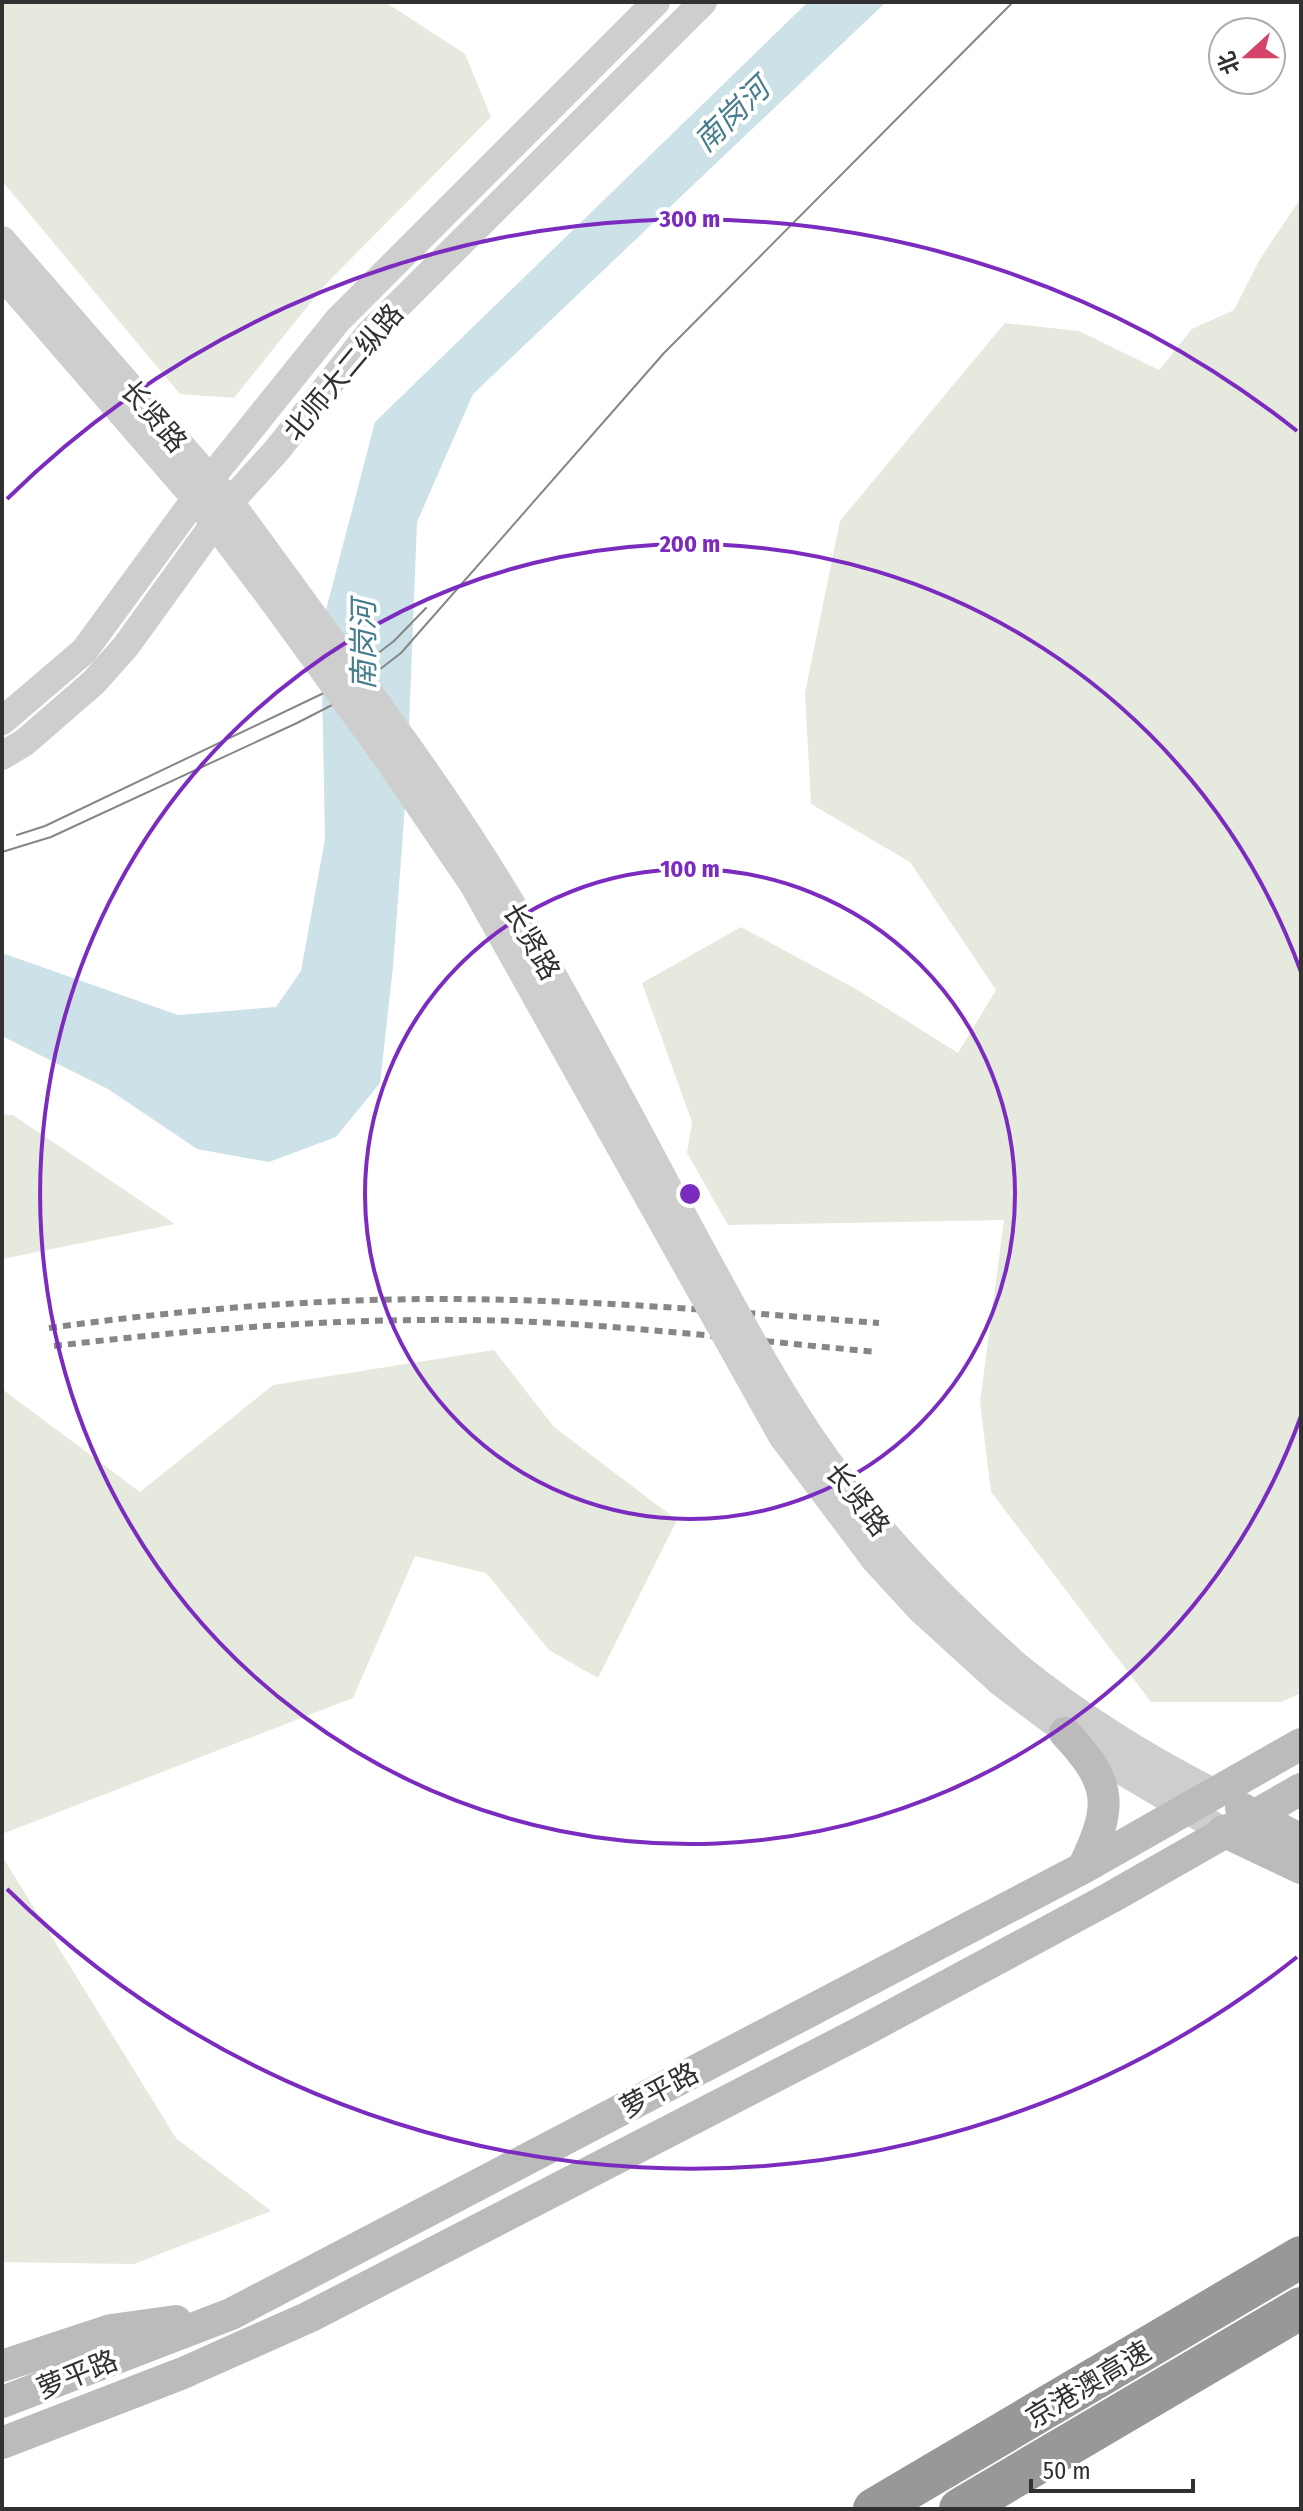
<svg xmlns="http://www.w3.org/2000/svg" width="1303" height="2511" font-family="'Fira Sans Condensed','Noto Sans SC',sans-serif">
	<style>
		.green { fill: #e6e9dd }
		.water { fill: #cce2e8 }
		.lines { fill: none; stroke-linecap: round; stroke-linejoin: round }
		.tertiary { stroke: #cecece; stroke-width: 28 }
		.secondary { stroke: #bbb; stroke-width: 32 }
		.motorway { stroke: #989898; stroke-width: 42 }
		.tram { stroke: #868686; stroke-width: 2 }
		.rail { stroke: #868686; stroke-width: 6; stroke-dasharray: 8 6; stroke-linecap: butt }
		.tertiary-bridge { stroke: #cecece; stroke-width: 28 }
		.ring { fill: none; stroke: #7b2cbf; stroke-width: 4 }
		.labels { text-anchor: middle; stroke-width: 8; stroke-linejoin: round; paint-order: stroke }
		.street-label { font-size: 28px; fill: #313131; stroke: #fff }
		.water-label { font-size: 30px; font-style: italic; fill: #457d8c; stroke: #fff }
		.centre { fill: #7b2cbf; stroke: #fff; stroke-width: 4 }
		.ring-label { font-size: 24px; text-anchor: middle; font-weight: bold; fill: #7b2cbf; stroke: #fff; stroke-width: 8; stroke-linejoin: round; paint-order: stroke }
	</style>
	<rect width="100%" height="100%" fill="#fff"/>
	<path class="green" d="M2 2H385L465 54 491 117 323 287 234 398 180 394 2 181Z
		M1301 198V1693L1281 1702H1151L991 1492 980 1402 1004 1220 728 1225 687 1153 692 1122 642 983 741 927 856 989 958 1053 996 990 910 862 811 804 805 693 840 521 1005 323 1079 331 1159 370 1192 329 1234 310 1260 259Z
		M2 1114 13 1115 175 1224 2 1259Z
		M494 1350 554 1427 677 1520 598 1678 549 1650 486 1573 415 1556 353 1698 2 1834V1389L140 1492 273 1385Z
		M2 1856 176 2138 271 2211 134 2264 2 2262Z"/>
	<path class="water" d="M808 2H886L473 394 417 522 407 779 393 967 380 1083 336 1137 269 1162 197 1149 108 1089 2 1036V953L178 1015 276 1007 301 971 325 839 321 629 375 422Z"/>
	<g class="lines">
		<path class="tertiary" d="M2 240 230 502 290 584
			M2 275 196 499 271 598
			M2 721 84 651 210 479 338 320 656 2
			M2 756 25 742 94 682 126 646 230 502 277 450 369 334 703 2
			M1018 1667C1080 1717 1145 1758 1217 1794
			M1000 1682 1107 1762 1223 1831"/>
		<path class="secondary" d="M1065 1733C1113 1784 1113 1806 1083 1868
			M1241 1808 1301 1840
			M1223 1831 1301 1868
			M2 2366 111 2330 176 2321
			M2 2402 231 2314 1083 1868 1301 1744
			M2 2443 183 2373 309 2317 861 2032 1110 1898 1301 1789"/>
		<path class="motorway" d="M874 2509 1301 2257
			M960 2509 1301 2308"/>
		<path class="tram" d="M17 835 45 826 328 691 394 641 426 608
			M2 852 51 837 297 723 336 703 401 653 664 353 1013 2"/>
		<path class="rail" d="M49 1328C180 1310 311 1299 442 1299 588 1299 733 1312 879 1323
			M54 1346C206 1328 361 1316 514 1321 635 1326 756 1341 877 1352"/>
		<path class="tertiary-bridge" d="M290 584C368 692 450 799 518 915 580 1020 637 1130 695 1238 736 1313 776 1389 826 1459 881 1537 947 1603 1018 1667
			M271 598 385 755 473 884 782 1436 875 1560 921 1610 1000 1682"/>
	</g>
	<g class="ring">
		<circle cx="690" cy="1194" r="325"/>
		<path d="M1301 1416A650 650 0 1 1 1301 972"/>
		<path d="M1297 1957A975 975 0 0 1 7 1889M7 499A975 975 0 0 1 1297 431"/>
	</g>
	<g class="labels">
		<g class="street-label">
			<text transform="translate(343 372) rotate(-50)" y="10">北师大二纵路</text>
			<text transform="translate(154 416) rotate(49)" y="10">长贤路</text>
			<text transform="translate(532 941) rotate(60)" y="10">长贤路</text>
			<text transform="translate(858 1499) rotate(52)" y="10">长贤路</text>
			<text transform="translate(659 2090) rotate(-28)" y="10">萝平路</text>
			<text transform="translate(77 2374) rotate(-22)" y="10">萝平路</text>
			<text transform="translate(1088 2384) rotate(-31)" y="10">京港澳高速</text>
		</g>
		<g class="water-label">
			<text transform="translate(732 115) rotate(-44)" y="10">南岗河</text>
			<text transform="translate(364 645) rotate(-90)" y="10">南岗河</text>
		</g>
	</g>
	<circle cx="690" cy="1194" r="12" class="centre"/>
	<g class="ring-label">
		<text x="690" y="227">300 m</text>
		<text x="690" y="552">200 m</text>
		<text x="690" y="877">100 m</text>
	</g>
	<rect width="1303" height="2511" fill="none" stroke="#313131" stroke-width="8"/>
	<g transform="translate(1247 56) rotate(249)"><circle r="38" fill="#ffffff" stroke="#adadad" stroke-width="2"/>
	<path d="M0-6L14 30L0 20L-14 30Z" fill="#d54569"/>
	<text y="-12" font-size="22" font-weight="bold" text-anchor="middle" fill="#313131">北</text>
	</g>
	<path d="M1031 2479v12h162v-12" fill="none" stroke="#313131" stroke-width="4"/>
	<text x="1043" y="2479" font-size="24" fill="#313131" stroke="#ffffff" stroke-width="6" paint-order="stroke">50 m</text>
</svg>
